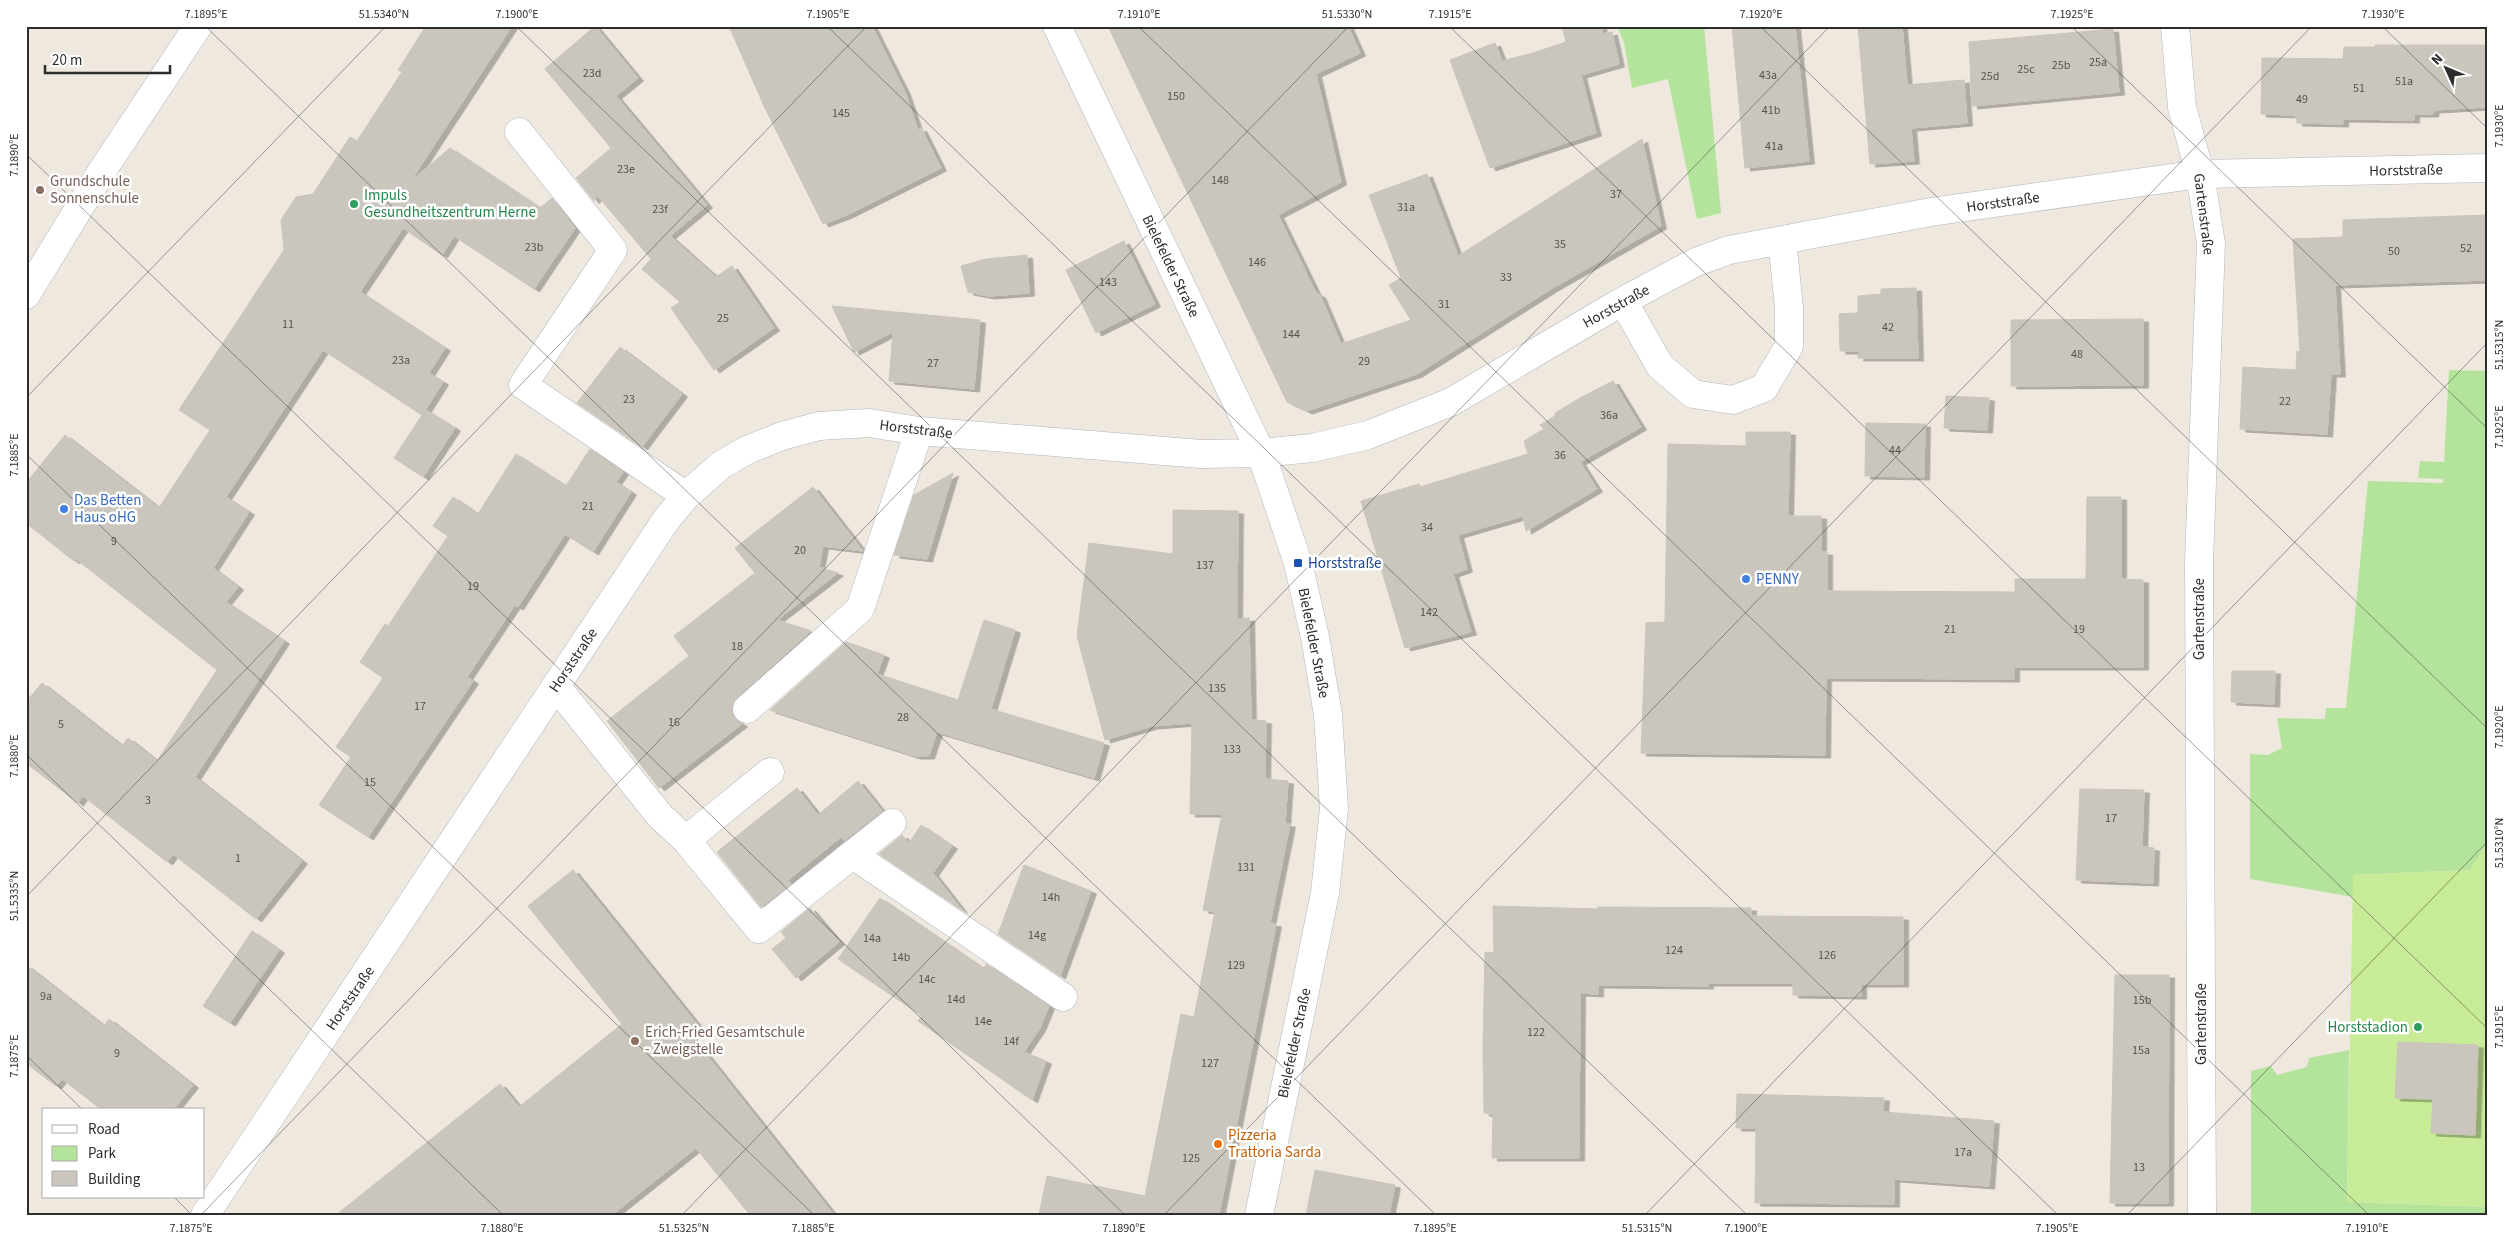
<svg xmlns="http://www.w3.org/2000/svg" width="2513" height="1241" font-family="'Source Sans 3',sans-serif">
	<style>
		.green { fill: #b4e49c }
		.pitch { fill: #c8eb98 }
		.building { fill: #cac6bd; stroke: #cac4b8; filter: url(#shadow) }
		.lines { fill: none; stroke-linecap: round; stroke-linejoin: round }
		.minor-casing { stroke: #b3b5c0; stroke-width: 29 }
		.minor { stroke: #fff; stroke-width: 28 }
		.ticks { fill: none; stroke: #2d2d2d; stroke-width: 1; stroke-opacity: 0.45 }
		.education-dot { fill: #8d6e63; stroke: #fff; stroke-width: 2 }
		.leisure-dot { fill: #2e9e5b; stroke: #fff; stroke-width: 2 }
		.shop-dot { fill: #3f7fe0; stroke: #fff; stroke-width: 2 }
		.transit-dot { fill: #1a4fb4; stroke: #fff; stroke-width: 2 }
		.food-dot { fill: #e8710a; stroke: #fff; stroke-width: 2 }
		.labels { text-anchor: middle; stroke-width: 5; stroke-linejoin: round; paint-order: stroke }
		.number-label { font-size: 12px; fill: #545351 }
		.street-label { font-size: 15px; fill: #2d2d2d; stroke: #fff }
		.education-label { font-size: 15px; fill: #785e54; stroke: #fff; text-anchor: start }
		.leisure-label { font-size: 15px; fill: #27864d; stroke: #fff; text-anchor: start }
		.shop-label { font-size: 15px; fill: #366cbe; stroke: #fff; text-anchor: start }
		.transit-label { font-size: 15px; fill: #164399; stroke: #fff; text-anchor: start }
		.food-label { font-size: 15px; fill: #c56008; stroke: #fff; text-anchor: start }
		.neatline { fill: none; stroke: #2d2d2d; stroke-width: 2 }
		.ticks-label { font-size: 12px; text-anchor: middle; fill: #2d2d2d }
	</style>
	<defs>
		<filter id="shadow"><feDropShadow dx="5.5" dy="3" stdDeviation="0" flood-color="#0004"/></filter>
	</defs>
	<rect width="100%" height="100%" fill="#eee8df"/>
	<path class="green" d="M1617 26H1704L1721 213 1697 219 1668 79 1632 88 1624 43Z
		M2449 370 2487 371V844L2470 870 2353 875V897L2250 879V754L2268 755 2282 748 2277 718 2325 719 2326 708H2346L2368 481 2443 483V479L2418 478 2420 461 2444 462Z
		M2349 1050 2347 1202 2487 1207V1215H2251V1071L2271 1066 2277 1075 2307 1067 2309 1058Z"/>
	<path class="pitch" d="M2487 844V1207L2347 1202 2353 875 2470 870Z"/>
	<path class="building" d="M426 26H512L410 182 450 148 540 208 552 198 575 228 534 289 454 236 442 255 403 228 360 292 445 348 429 373 443 382 423 414 426 410 455 428 423 477 394 458 422 415 323 350 226 497 249 512 213 568 238 587 226 602 284 641 195 777 302 861 256 919 173 854 167 862 83 796 78 803 26 763V702L42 683 122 746 128 738 157 761 217 670 76 559 74 561 26 523V483L65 435 159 508 210 430 179 410 284 250 281 220 296 197 313 194 350 137 357 141 402 72 398 70Z
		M595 26 638 78 616 96 707 205 670 236 716 277 732 266 774 328 714 370 671 308 680 302 642 269 651 259 597 195 594 201 576 178 611 148 545 69Z
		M729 26H872L905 92 918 130 921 128 941 168 847 215 823 224 764 106Z
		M1108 26H1348L1360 53 1316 74 1341 182 1278 215 1316 293 1320 295 1341 344 1411 320 1389 285 1401 278 1369 195 1427 174 1458 256 1642 139 1661 226 1551 289 1417 374 1307 411 1287 402Z
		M1562 26H1601L1603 34 1612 32 1619 64 1581 75 1596 133 1490 168 1450 60 1495 43 1502 61 1533 53 1566 42Z
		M1732 26H1795L1809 161 1745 168Z
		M1858 26H1902L1907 85 1964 80 1967 123 1911 128 1914 161 1870 164Z
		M2113 29 2119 92 1972 106 1969 42Z
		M2375 45H2487V107L2434 110 2433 114H2414V120L2343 119V124L2297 123 2296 115 2261 114 2262 58 2343 59 2344 47H2375Z
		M2487 215V280L2335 285 2340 374H2331L2327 434 2240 429 2243 367 2296 370 2297 351 2300 352 2293 239 2343 237V220Z
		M1124 241 1155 304 1096 333 1066 270Z
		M1027 255 1029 293 989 296 968 292 961 266 986 259Z
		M1916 288 1918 358H1858L1859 351H1840L1839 314 1858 313V296L1881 294V289Z
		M832 306 980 320 974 389 889 381 893 332 854 352Z
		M2143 319V385L2011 386V320Z
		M620 347 682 394 642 447 577 403Z
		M1613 381 1641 427 1580 462 1597 489 1526 531 1523 516 1458 535 1467 569 1453 574 1471 632 1405 648 1361 501 1419 484 1420 487 1528 454 1524 441 1544 429 1540 425 1555 416V413L1580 398Z
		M1946 396 1989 398 1987 430 1944 428Z
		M1866 423 1925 424 1924 477 1865 476Z
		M1746 432H1790L1788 516H1821V552H1827V591L2015 592V579H2086L2087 497H2121V579L2143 580V667H2014V679L1826 678 1825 755 1641 753 1646 623 1665 622 1668 444 1746 446Z
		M590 449 623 472 616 482 631 492 593 552 565 534 518 607 515 605 467 677 473 681 368 837 319 805 351 757 336 747 383 678 360 662 385 624 388 626 448 536 433 526 453 497 478 514 516 454 566 486Z
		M953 473 927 559 894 555 914 495Z
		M813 487 863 551 823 546 819 567 838 573 777 620 811 631 735 699 732 713 736 720 742 724 659 788 607 721 689 656 674 636 755 573 735 548Z
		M1173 510 1238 511 1237 619 1249 618 1251 720 1266 721 1265 779 1288 781 1285 824H1290L1270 923 1276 924 1219 1215H1039L1047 1176 1145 1196 1181 1014 1194 1017 1215 912 1203 910 1222 814H1190L1192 723 1152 726 1105 740 1077 636 1089 543 1173 554Z
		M984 620 1015 630 991 709 1104 743 1094 778 937 732 929 756H915L770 710 846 642 884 655 877 674 958 700Z
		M2232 671H2275L2274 704 2231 702Z
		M858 781 882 811 845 840 841 837 788 880 791 884 761 907 717 852 797 788 818 815Z
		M2080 789 2144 790 2142 847 2154 848 2153 883 2076 880Z
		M921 825 952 846 933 873 962 910 879 854 902 835 909 843Z
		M1024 865 1091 891 1060 976 998 934Z
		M573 870 700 1028 691 1035 834 1215H750L696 1148 612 1215H336L500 1084 519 1107 622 1024 528 906Z
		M880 898 984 969 986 964 1049 1006 1040 1028 1024 1052 1046 1061 1032 1100 918 1021 922 1016 838 959Z
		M1493 906 1598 909V907L1751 908V916L1903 917V984H1861V996L1793 995V983H1708V986L1598 985V994L1580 993 1579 1158H1492L1493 1114 1484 1113 1483 1050 1485 952 1494 953Z
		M810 908 839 942 796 978 772 949 786 938 781 932Z
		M252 931 279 950 230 1023 203 1006Z
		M26 965 104 1026 109 1019 193 1085 173 1110H102L62 1079 56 1086 26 1063Z
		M2115 975H2169L2168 1203H2110Z
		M2398 1042 2478 1045 2475 1135 2431 1133 2433 1099 2395 1098Z
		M1737 1094 1884 1098 1883 1112 1994 1121 1989 1186 1894 1179V1204L1755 1203 1756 1128H1736Z
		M1315 1170 1395 1185 1389 1215H1306Z"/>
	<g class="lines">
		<g class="minor-casing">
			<path id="minor" d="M1057 26 1261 453 1298 563 1315 637 1328 715 1334 808 1325 893 1259 1215
				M2175 26 2182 107 2200 174 2211 244 2199 561 2202 1215
				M519 132 613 250 523 385 686 496
				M26 295 100 174 198 26
				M1623 301 1660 366 1693 394 1733 400 1764 388 1789 346V307L1782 240
				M556 686 660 816 686 840 759 929 892 823
				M747 709 860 609 919 431
				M686 840 770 772
				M853 855 1063 997
				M205 1215 666 520 686 496 721 465 747 450 782 436 819 426 869 423 919 431 1201 454 1261 453 1312 448 1368 435 1451 402 1623 301 1696 262 1729 250 1931 212 2200 174 2487 168"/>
		</g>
		<use href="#minor" class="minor"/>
	</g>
	<path class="ticks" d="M205 26 1436 1215M516 26 1747 1215M827 26 2058 1215M1138 26 2369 1215M1449 26 2487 1028M1760 26 2487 728M2071 26 2487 428M2382 26 2487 128M26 154 1125 1215M26 398 386 26M26 454 814 1215M26 754 503 1215M26 897 867 26M26 1055 83 1110M174 1197 192 1215M201 1215 1349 26M682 1215 1830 26M1164 1215 2312 26M1645 1215 2487 343M2127 1215 2487 842"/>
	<g class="education-dot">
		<circle cx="40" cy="190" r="5"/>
		<circle cx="635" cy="1041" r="5"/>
	</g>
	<g class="leisure-dot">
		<circle cx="354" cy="204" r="5"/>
		<circle cx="2418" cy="1027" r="5"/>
	</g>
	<g class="shop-dot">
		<circle cx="64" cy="509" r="5"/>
		<circle cx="1746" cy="579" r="5"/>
	</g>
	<rect class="transit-dot" x="1293" y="558" width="10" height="10" rx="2.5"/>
	<circle class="food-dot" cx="1218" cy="1144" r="5"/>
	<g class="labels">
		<g class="number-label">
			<text x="2098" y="66">25a</text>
			<text x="2061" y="69">25b</text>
			<text x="2026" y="73">25c</text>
			<text x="592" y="77">23d</text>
			<text x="1768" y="79">43a</text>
			<text x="1990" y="80">25d</text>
			<text x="2404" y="85">51a</text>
			<text x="2359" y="92">51</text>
			<text x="1176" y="100">150</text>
			<text x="2302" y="103">49</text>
			<text x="1771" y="114">41b</text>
			<text x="841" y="117">145</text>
			<text x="1774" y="150">41a</text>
			<text x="626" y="173">23e</text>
			<text x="1220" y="184">148</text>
			<text x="1616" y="198">37</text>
			<text x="1406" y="211">31a</text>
			<text x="660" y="213">23f</text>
			<text x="1560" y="248">35</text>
			<text x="534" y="251">23b</text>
			<text x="2466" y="252">52</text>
			<text x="2394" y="255">50</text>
			<text x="1257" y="266">146</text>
			<text x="1506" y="281">33</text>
			<text x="1108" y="286">143</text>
			<text x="1444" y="308">31</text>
			<text x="723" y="322">25</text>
			<text x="288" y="328">11</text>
			<text x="1888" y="331">42</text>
			<text x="1291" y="338">144</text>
			<text x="2077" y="358">48</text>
			<text x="401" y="364">23a</text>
			<text x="1364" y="365">29</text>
			<text x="933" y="367">27</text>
			<text x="629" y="403">23</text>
			<text x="2285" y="405">22</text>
			<text x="1609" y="419">36a</text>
			<text x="1895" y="454">44</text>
			<text x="1560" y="459">36</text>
			<text x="588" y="510">21</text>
			<text x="1427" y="531">34</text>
			<text x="114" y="545">9</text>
			<text x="800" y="554">20</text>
			<text x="1205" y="569">137</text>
			<text x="473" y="590">19</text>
			<text x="1429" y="616">142</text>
			<text x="1950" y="633">21</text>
			<text x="2079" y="633">19</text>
			<text x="737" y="650">18</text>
			<text x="1217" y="692">135</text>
			<text x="420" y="710">17</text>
			<text x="903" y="721">28</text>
			<text x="674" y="726">16</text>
			<text x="61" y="728">5</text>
			<text x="1232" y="753">133</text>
			<text x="370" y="786">15</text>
			<text x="148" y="804">3</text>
			<text x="2111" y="822">17</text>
			<text x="238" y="862">1</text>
			<text x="1246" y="871">131</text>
			<text x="1051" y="901">14h</text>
			<text x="1037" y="939">14g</text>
			<text x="872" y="942">14a</text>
			<text x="1674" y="954">124</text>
			<text x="1827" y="959">126</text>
			<text x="901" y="961">14b</text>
			<text x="1236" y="969">129</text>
			<text x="927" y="983">14c</text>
			<text x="46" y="1000">9a</text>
			<text x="956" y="1003">14d</text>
			<text x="2142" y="1004">15b</text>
			<text x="983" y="1025">14e</text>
			<text x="1536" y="1036">122</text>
			<text x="1011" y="1045">14f</text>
			<text x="2141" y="1054">15a</text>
			<text x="117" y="1057">9</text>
			<text x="1210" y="1067">127</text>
			<text x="1963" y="1156">17a</text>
			<text x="1191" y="1162">125</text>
			<text x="2139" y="1171">13</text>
		</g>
		<g class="street-label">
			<text transform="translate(2406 170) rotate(-1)" y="5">Horststraße</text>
			<text transform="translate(2003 202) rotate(-8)" y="5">Horststraße</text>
			<text transform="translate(2204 214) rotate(83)" y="5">Gartenstraße</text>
			<text transform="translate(1171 266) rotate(64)" y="5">Bielefelder Straße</text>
			<text transform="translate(1616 306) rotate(-29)" y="5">Horststraße</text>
			<text transform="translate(916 429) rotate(7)" y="5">Horststraße</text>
			<text transform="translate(2199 619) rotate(-90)" y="5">Gartenstraße</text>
			<text transform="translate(1314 643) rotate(79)" y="5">Bielefelder Straße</text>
			<text transform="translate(573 660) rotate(-56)" y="5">Horststraße</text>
			<text transform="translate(350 998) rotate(-56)" y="5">Horststraße</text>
			<text transform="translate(2201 1024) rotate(-90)" y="5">Gartenstraße</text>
			<text transform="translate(1294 1043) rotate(-78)" y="5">Bielefelder Straße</text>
		</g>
		<g class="education-label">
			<text x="50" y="186">Grundschule<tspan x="50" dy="17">Sonnenschule</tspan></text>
			<text x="645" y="1037">Erich-Fried Gesamtschule<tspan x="645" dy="17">- Zweigstelle</tspan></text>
		</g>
		<g class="leisure-label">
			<text x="364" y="200">Impuls<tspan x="364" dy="17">Gesundheitszentrum Herne</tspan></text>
			<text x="2408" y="1032" text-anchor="end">Horststadion</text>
		</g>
		<g class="shop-label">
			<text x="74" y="505">Das Betten<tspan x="74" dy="17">Haus oHG</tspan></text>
			<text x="1756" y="584">PENNY</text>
		</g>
		<g class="transit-label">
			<text x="1308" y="568">Horststraße</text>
		</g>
		<g class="food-label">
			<text x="1228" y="1140">Pizzeria<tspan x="1228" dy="17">Trattoria Sarda</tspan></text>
		</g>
	</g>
	<rect width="2513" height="1241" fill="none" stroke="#ffffff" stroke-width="55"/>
	<rect x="42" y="1108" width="162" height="90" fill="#ffffff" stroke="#ababab"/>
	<rect x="52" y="1125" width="25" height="8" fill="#ffffff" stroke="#ababab"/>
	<text x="88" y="1134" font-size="15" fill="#2d2d2d">Road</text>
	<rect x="52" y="1146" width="25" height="15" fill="#b4e49c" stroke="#ababab"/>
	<text x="88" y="1158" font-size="15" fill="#2d2d2d">Park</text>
	<rect x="52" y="1171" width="25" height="15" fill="#cac6bd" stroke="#ababab"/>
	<text x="88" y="1184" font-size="15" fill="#2d2d2d">Building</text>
	<g transform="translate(2446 68) rotate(314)" stroke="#ffffff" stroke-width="4" paint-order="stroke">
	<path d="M0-4L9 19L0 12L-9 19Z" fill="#2d2d2d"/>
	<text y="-8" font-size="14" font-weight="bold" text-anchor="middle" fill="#2d2d2d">N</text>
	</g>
	<path d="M45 65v8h125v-8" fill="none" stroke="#2d2d2d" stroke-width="2.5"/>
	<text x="52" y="65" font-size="15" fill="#2d2d2d" stroke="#ffffff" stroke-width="4" paint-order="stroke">20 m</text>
	<rect x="28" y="28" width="2458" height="1186" class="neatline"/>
	<g class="ticks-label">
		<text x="206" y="18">7.1895°E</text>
		<text x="384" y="18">51.5340°N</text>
		<text x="517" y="18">7.1900°E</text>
		<text x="828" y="18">7.1905°E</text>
		<text x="1139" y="18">7.1910°E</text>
		<text x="1347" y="18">51.5330°N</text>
		<text x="1450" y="18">7.1915°E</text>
		<text x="1761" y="18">7.1920°E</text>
		<text x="2072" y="18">7.1925°E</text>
		<text x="2383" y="18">7.1930°E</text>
		<text transform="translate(2499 126) rotate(-90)" y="4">7.1930°E</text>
		<text transform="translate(14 155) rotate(-90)" y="4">7.1890°E</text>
		<text transform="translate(2499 345) rotate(-90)" y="4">51.5315°N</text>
		<text transform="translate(2499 427) rotate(-90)" y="4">7.1925°E</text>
		<text transform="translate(14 455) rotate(-90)" y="4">7.1885°E</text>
		<text transform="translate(2499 727) rotate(-90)" y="4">7.1920°E</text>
		<text transform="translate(14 756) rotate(-90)" y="4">7.1880°E</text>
		<text transform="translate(2499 843) rotate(-90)" y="4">51.5310°N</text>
		<text transform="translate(14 896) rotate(-90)" y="4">51.5335°N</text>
		<text transform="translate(2499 1027) rotate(-90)" y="4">7.1915°E</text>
		<text transform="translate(14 1056) rotate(-90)" y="4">7.1875°E</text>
		<text x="191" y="1232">7.1875°E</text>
		<text x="502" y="1232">7.1880°E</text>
		<text x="684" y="1232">51.5325°N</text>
		<text x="813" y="1232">7.1885°E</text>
		<text x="1124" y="1232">7.1890°E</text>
		<text x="1435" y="1232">7.1895°E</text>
		<text x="1647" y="1232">51.5315°N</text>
		<text x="1746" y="1232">7.1900°E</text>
		<text x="2057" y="1232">7.1905°E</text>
		<text x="2367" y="1232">7.1910°E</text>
	</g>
</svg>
